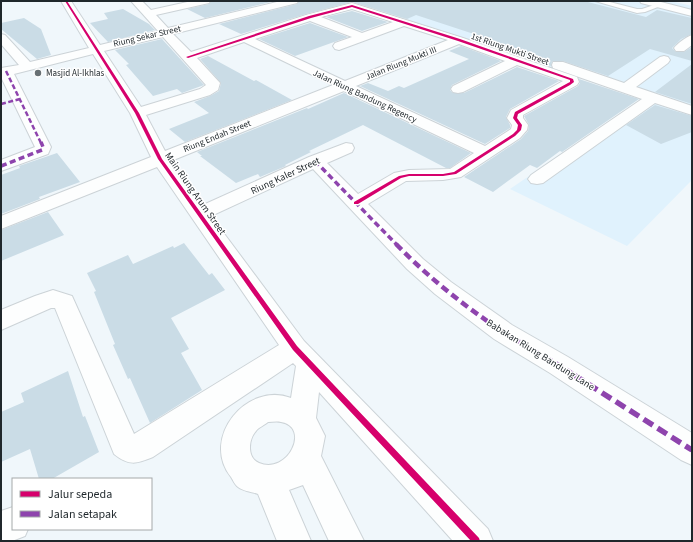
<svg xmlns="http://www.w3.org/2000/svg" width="693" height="542" font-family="'Source Sans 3',sans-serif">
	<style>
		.built { fill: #e0f2fd }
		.building { fill: #cadce6 }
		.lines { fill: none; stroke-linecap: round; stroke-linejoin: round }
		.lane-casing { stroke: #ccd3d7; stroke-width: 2 }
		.street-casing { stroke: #ccd3d7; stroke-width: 2 }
		.lane { fill: #fdfefe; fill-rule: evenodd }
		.street { fill: #fdfefe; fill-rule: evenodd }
		.quiet-far3 { stroke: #8e44ad; stroke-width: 2.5; stroke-dasharray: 5 2.5; stroke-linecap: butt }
		.quiet-far2 { stroke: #8e44ad; stroke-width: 3.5; stroke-dasharray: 6 3.5; stroke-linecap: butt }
		.quiet-far1 { stroke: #8e44ad; stroke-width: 4.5; stroke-dasharray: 8 4.5; stroke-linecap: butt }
		.quiet { stroke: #8e44ad; stroke-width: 5.5; stroke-dasharray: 11 5.5; stroke-linecap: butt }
		.cycleway-casing { stroke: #fff; stroke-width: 3 }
		.cycleway { fill: #d6006c; fill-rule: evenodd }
		.poi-dot { fill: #687074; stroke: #fff; stroke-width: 1.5 }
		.labels { text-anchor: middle; stroke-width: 3; stroke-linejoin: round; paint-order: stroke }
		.far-street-label { font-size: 9px; fill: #1f272b; stroke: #fff }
		.far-poi-label { font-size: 9px; fill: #1f272b; stroke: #fff; text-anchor: start }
		.street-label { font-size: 10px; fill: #1f272b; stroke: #fff }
	</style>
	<rect width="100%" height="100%" fill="#f0f7fb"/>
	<path class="built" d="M354 1H671L692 6V180L627 246 510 189 646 96 586 75 577 80Z"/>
	<path class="building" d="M211 1H275L205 18 187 9 209 4Z
		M299 1H584L646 17 657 10 692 18V34L681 39 672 48 676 52H684L692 47V61L650 49 608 76 563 61H552L551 66 475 40 483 37 416 15 407 19 352 2 306 14 241 34 219 24 297 4Z
		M123 9 149 24 155 30 108 42 90 23 108 19 104 13Z
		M352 11 388 22 362 31 326 17Z
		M24 18 41 29 51 55 37 59 1 29V23Z
		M310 23 348 37 295 56 259 39Z
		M162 39 204 85 182 93 177 89 153 96 126 65 129 64 115 50Z
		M461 46 501 61 452 85 450 90 453 93H464L517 67 559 81 510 109 506 117 510 125V128L485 144 360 86 368 83 388 91 399 86 404 88 469 59 449 51Z
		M208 56 254 81 256 80 292 100 185 142 169 129 209 113 194 102 210 96 219 91 221 83 200 59Z
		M692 64V104L655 92Z
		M579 79 639 99 562 152 560 151 537 168 530 165 493 192 464 177 521 139 528 131 529 125 524 116 578 86 580 83Z
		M344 93 471 153 450 168H446L363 125 309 151 311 152 285 165 286 166 260 177 258 174 236 183 200 156H202L197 152 307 108 308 109Z
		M655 105 692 116V132L661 144 626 125Z
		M57 153 80 182 39 197 40 199 1 214V175L20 168 19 166Z
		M48 212 64 235 1 261V230Z
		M184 243 209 275 212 273 225 290 171 318 189 349 181 353 202 390 150 423 130 378 128 379 113 345 115 344 94 292 96 291 87 273 128 255 133 264 173 246 174 248Z
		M68 371 83 417 85 416 99 452 52 479H39L30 449 1 462V412L24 402 21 393Z"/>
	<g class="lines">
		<g class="lane-casing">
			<path id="lane" d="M595 1H606L637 9H642L660 3 663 5 645 12 637 13Z"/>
		</g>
		<g class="street-casing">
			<path id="street" d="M61 1H71L100 45 158 31 131 1H142L151 10 192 1H210L209 3 156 15 168 28 281 1H298L297 3 173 34 191 52 306 15 352 3 463 38 577 77 579 82 577 85 523 115V118L528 125 527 130 520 138 461 177 443 180 406 181 368 204 423 259 451 282 512 325 568 357 692 433V465L681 460 550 373 494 339 435 294 407 269 313 169 211 216 304 341 488 529 493 541H453L319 392 316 418 325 436 321 456 364 541H329L303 485 289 490 311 541H277L258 494C252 492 243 491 238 487 235 485 233 480 231 477 200 438 247 381 291 398L296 366 293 363 153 457C136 464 129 466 114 454L55 308H51L1 330V310L35 296 53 290 72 296 134 434 279 345 157 167 1 229V216L151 157 130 113 93 54 14 74 51 147 48 154 1 171V160L35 147 1 77V68L19 65 1 44V34L5 35 30 62 89 48ZM352 9 393 22 362 33 321 17ZM310 21 352 37 335 43 333 46 335 49 339 50 404 26 448 40 345 81 255 39ZM163 37 206 85 200 89 141 107 104 51ZM244 42 333 85 165 151 146 115 210 95 218 90 220 83 197 58ZM459 44 505 61 453 86 451 89 453 92 458 93 463 92 517 65 563 81 511 110 507 118 512 125 511 129 485 146 356 86ZM344 91 474 153 450 169 409 170 394 173 358 194 327 163 352 152 354 148 352 144 346 143 309 157 203 205 171 161ZM268 422C272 422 277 421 281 422 311 427 288 475 259 463 247 458 248 440 256 431 259 427 265 425 268 422Z
				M640 1H657L692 10V16L641 3Z
				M692 35V45L684 51H676L674 48C678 43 686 37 692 35Z
				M664 56 668 57 670 60 668 63 636 87 692 106V115L655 103 543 183 537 184 531 183 528 179 531 175 642 99 553 68 552 65 553 62H563L624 83 660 57Z
				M13 507V529H28L25 536 12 541H1V511Z"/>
		</g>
		<use href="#lane" class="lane"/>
		<use href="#street" class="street"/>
		<path class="quiet-far3" d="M6 71 41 143
			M1 104 20 99"/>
		<path class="quiet-far2" d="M315 161 397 245
			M1 166 42 150 43 147 41 142"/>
		<path class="quiet-far1" d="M396 244C428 277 464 306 502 331 526 347 552 360 576 376"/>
		<path class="quiet" d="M574 375 692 450"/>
		<g class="cycleway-casing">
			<path id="cycleway" d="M65 1H67L139 113 162 159 297 346 479 538 480 541H471L293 350 158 159 135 113Z
				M352 5 460 39 573 79 574 82 570 85 518 114 517 118 522 125 521 130 515 136 456 174 443 176H409L401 178 358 204H354V202L399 176 409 174H443L454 172 513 134 517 130 518 125 513 118 515 112 568 83 570 82V80L458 41 352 7 311 18 188 58 186 57 309 16Z"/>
		</g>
		<use href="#cycleway" class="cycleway"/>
	</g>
	<circle class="poi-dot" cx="38" cy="73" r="4"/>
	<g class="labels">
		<g class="far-street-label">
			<text transform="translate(147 36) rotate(-13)" y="3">Riung Sekar Street</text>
			<text transform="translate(510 49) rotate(19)" y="3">1st Riung Mukti Street</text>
			<text transform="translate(401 63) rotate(-22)" y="3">Jalan Riung Mukti III</text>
			<text transform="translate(365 96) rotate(25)" y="3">Jalan Riung Bandung Regency</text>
			<text transform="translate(217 136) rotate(-22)" y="3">Riung Endah Street</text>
		</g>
		<g class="far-poi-label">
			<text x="46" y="76">Masjid Al-Ikhlas</text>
		</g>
		<g class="street-label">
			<text transform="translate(285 175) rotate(-25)" y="4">Riung Kaler Street</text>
			<text transform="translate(196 193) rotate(55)" y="4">Main Riung Arum Street</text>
			<text transform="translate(541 354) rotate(32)" y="4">Babakan Riung Bandung Lane</text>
		</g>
	</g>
	<rect width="693" height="542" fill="none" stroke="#1f272b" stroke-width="4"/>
	<rect x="12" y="478" width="140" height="52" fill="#ffffff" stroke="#a5a9aa"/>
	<rect x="20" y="491" width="20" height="6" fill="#d6006c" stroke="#a5a9aa"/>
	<text x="48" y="498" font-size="12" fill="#1f272b">Jalur sepeda</text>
	<rect x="20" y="511" width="20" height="6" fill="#8e44ad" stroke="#a5a9aa"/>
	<text x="48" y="518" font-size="12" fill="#1f272b">Jalan setapak</text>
</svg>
